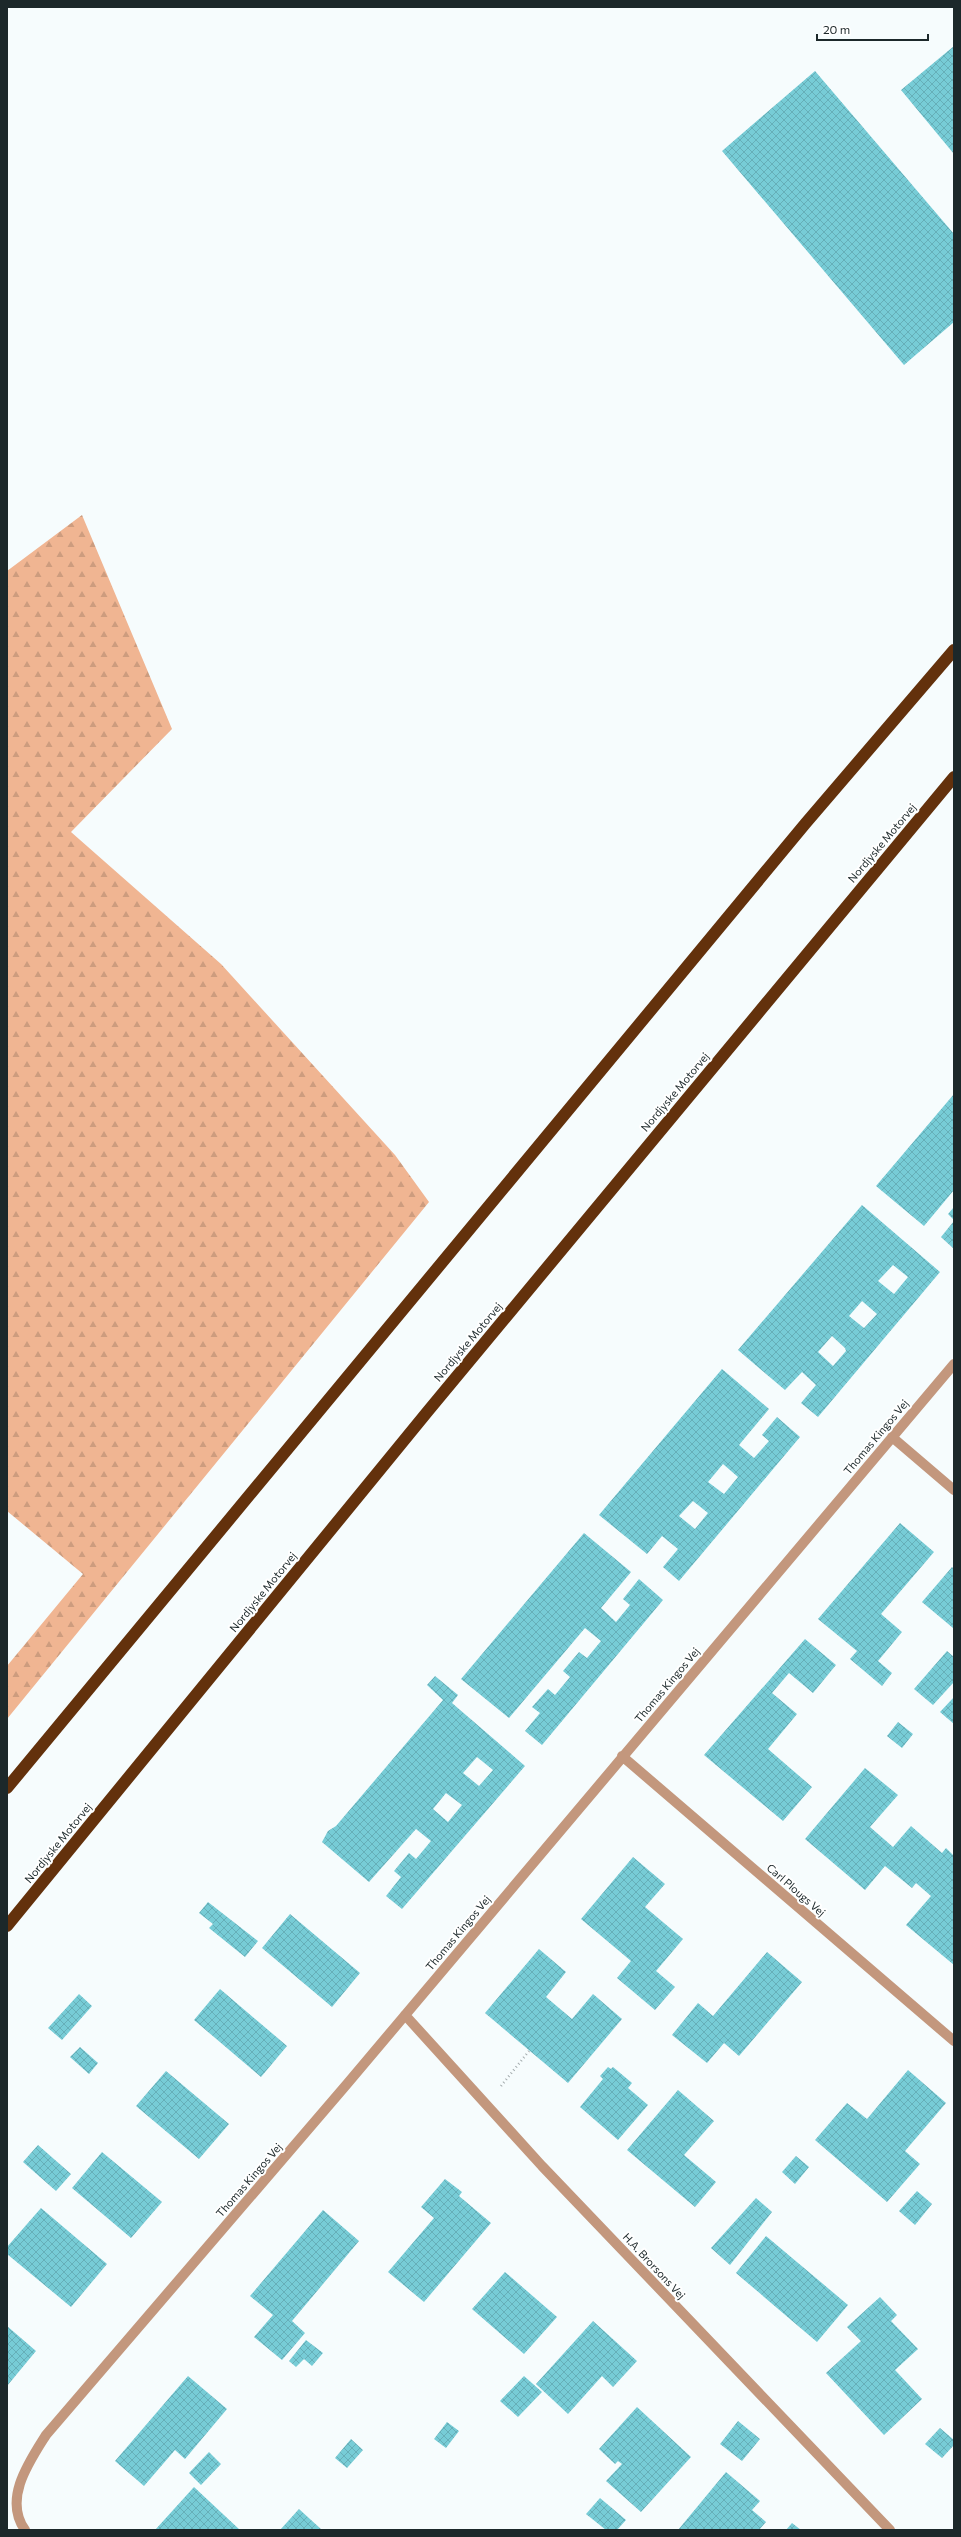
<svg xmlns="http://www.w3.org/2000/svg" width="961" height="2537" font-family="Commissioner,sans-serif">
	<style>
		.forest { fill: url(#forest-firs) }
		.building { fill: url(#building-cross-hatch); fill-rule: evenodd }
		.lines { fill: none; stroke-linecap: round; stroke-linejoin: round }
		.path { stroke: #a2aaac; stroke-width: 2.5; stroke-dasharray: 1 3; stroke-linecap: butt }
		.street { stroke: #c3977d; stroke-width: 10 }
		.highway { stroke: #63310c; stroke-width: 12 }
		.labels { text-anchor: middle; stroke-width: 4; stroke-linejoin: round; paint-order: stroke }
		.street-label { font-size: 11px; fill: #1c282a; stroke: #fff }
	</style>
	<defs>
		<pattern id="forest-firs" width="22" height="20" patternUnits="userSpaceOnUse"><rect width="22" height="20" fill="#f0b592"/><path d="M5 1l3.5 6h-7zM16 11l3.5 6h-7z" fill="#cd9c7e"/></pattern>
		<pattern id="building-cross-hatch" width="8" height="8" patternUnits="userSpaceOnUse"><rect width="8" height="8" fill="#77ccd6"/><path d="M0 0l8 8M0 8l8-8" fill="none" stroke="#66afb8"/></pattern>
	</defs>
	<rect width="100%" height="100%" fill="#f6fcfd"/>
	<path class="forest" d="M82 515 172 729 71 832 221 964 395 1155 429 1202 7 1719V1666L83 1574 7 1511V571Z"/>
	<path class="building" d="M954 46V154L901 90Z
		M815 71 954 234V322L904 365 722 151Z
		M954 1094V1190L924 1226 876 1186Z
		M862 1205 940 1272 818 1417 801 1403 816 1385 802 1372 785 1390 738 1350ZM893 1265 908 1277 894 1294 878 1281ZM862 1301 877 1314 864 1328 849 1316ZM832 1336 845 1348 846 1351 833 1366 818 1352Z
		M954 1207V1220L948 1214Z
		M954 1221V1249L941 1237Z
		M722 1369 769 1409 739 1445 754 1458 769 1441 762 1435 777 1417 800 1437 679 1581 663 1567 678 1549 662 1536 647 1554 599 1515ZM723 1464 738 1477 724 1494 708 1482ZM693 1501 708 1513 695 1529 679 1516Z
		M900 1523 934 1552 881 1614 902 1632 878 1661 892 1673 882 1686 850 1659 857 1651 818 1619Z
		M584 1533 631 1572 601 1608 616 1622 630 1605 623 1599 639 1579 663 1600 542 1745 525 1731 540 1713 532 1707 548 1689 555 1695 570 1677 563 1671 579 1652 587 1658 601 1641 585 1628 509 1718 461 1679Z
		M952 1567 954 1569 953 1628 922 1602Z
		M805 1639 836 1665 813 1693 789 1673 772 1693 797 1714 768 1749 812 1787 783 1821 704 1755Z
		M947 1651 954 1657V1682L933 1705 914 1689Z
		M435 1676 458 1695 452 1703 525 1766 402 1909 386 1896 401 1877 394 1871 409 1853 416 1859 431 1841 416 1829 369 1882 322 1842 328 1831 336 1826 443 1700 427 1685ZM477 1757 493 1770 479 1786 463 1773ZM446 1793 462 1805 448 1822 433 1809Z
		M954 1697V1724L940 1712Z
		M898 1722 913 1734 902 1748 887 1736Z
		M865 1768 898 1795 870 1827 893 1847 911 1826 942 1853 946 1848 954 1856V1965L906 1925 931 1896 916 1883 912 1888 885 1866 865 1890 805 1839Z
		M633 1857 665 1884 645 1907 683 1939 656 1971 675 1987 655 2010 617 1978 631 1961 581 1919Z
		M208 1902 258 1941 245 1957 209 1928 213 1924 199 1913Z
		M290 1914 360 1973 332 2007 262 1948Z
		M539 1949 566 1972 546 1997 572 2019 593 1994 622 2019 568 2083 485 2013Z
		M767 1952 802 1982 739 2056 724 2043 707 2063 672 2035 698 2003 713 2016Z
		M220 1989 287 2046 261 2077 194 2020Z
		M79 1994 92 2006 62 2040 48 2028Z
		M80 2047 98 2063 89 2074 70 2057Z
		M608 2067 611 2069 613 2067 632 2083 628 2088 648 2105 618 2140 580 2107 603 2079 600 2076Z
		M908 2070 946 2103 905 2151 920 2164 887 2202 815 2140 847 2103 867 2119Z
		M166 2071 229 2124 199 2159 136 2106Z
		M678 2090 714 2121 684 2155 716 2182 695 2207 627 2150Z
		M38 2145 71 2174 56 2191 23 2162Z
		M102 2152 162 2202 131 2238 72 2188Z
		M796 2156 809 2167 795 2184 782 2172Z
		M445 2179 462 2192 459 2196 491 2223 424 2302 388 2272 434 2218 421 2207Z
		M917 2191 932 2204 915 2225 899 2211Z
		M756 2198 772 2212 730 2265 711 2248Z
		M41 2208 107 2264 71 2307 7 2254V2247Z
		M323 2210 359 2241 292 2321 305 2333 282 2360 254 2337 273 2315 250 2296Z
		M766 2236 848 2305 817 2342 736 2273Z
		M505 2272 557 2317 524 2354 472 2309Z
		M880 2297 897 2315 891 2321 918 2349 895 2370 922 2399 884 2435 826 2373 861 2341 847 2327Z
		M593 2321 637 2361 613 2387 602 2376 568 2414 536 2384Z
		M7 2326 36 2351 7 2386Z
		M306 2340 323 2353 312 2366 304 2359 296 2367 289 2361Z
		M188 2376 227 2409 185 2459 175 2450 144 2486 115 2461Z
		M524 2376 542 2392 518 2417 500 2401Z
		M637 2407 691 2457 641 2512 606 2481 622 2464 618 2461 615 2464 599 2449Z
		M738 2421 760 2439 742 2461 720 2444Z
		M447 2422 459 2431 446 2448 434 2439Z
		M940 2428 954 2440V2445L942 2458 925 2444Z
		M351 2439 363 2450 347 2468 335 2458Z
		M209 2452 221 2464 201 2485 189 2473Z
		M726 2472 760 2501 752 2510 766 2522 759 2530H678Z
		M194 2487 240 2530H155Z
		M600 2498 626 2520 617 2530H606L586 2514Z
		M299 2509 322 2530H280Z
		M792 2523 801 2530H786Z"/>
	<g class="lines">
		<path class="path" d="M501 2086 529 2051"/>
		<path class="street" d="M892 1437 954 1490
			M622 1756 954 2041
			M405 2015 542 2166 890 2530
			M25 2530C3 2499 29 2462 46 2435L347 2084 954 1364"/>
		<path class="highway" d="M7 1788 805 824 954 650
			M7 1926 428 1411 954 777"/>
	</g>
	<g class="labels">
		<g class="street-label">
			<text transform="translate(882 843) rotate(-50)" y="4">Nordjyske Motorvej</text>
			<text transform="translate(675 1092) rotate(-50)" y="4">Nordjyske Motorvej</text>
			<text transform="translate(468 1342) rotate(-50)" y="4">Nordjyske Motorvej</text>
			<text transform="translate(876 1437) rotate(-50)" y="4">Thomas Kingos Vej</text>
			<text transform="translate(263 1592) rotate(-51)" y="4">Nordjyske Motorvej</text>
			<text transform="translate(667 1685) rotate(-50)" y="4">Thomas Kingos Vej</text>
			<text transform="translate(58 1843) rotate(-51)" y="4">Nordjyske Motorvej</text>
			<text transform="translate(796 1890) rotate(41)" y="4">Carl Plougs Vej</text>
			<text transform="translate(458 1933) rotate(-50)" y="4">Thomas Kingos Vej</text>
			<text transform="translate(249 2180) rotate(-49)" y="4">Thomas Kingos Vej</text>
			<text transform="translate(654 2266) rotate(47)" y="4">H.A. Brorsons Vej</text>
		</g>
	</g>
	<rect width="961" height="2537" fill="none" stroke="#1c282a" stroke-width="16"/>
	<path d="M817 34v6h111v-6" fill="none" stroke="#1c282a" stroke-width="2"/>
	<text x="823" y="34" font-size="12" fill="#1c282a" stroke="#ffffff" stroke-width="3" paint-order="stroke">20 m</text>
</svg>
